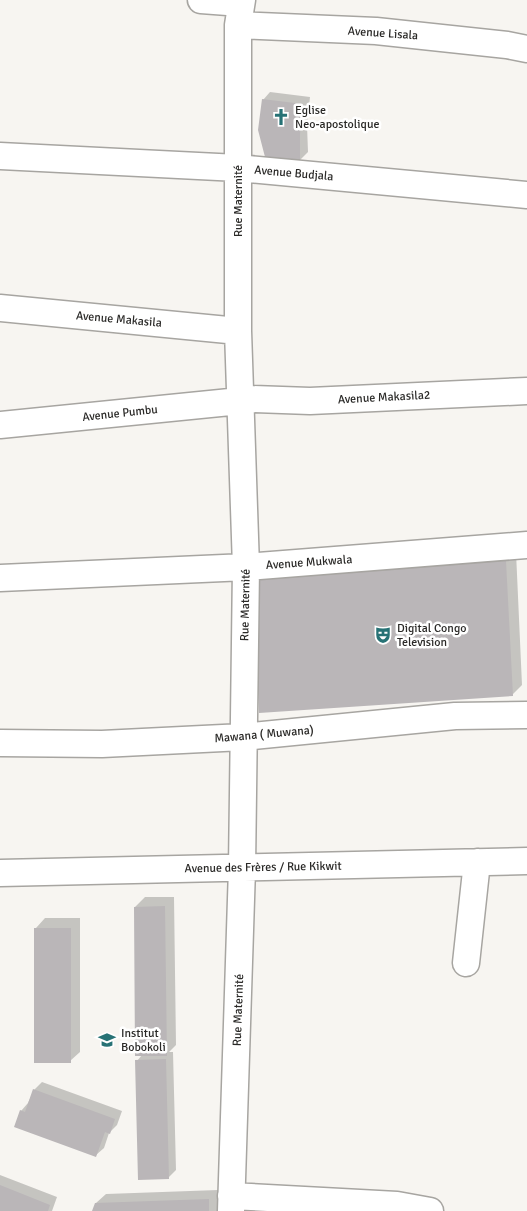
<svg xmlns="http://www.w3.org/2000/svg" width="527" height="1211" font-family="Signika,sans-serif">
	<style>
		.shadow { fill: #0003 }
		.building { fill: #bab6b8 }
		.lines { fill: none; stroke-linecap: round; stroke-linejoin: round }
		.minor-casing { stroke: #a7a5a1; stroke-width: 29 }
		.minor { stroke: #fff; stroke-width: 26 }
		.labels { text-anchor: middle; stroke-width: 5; stroke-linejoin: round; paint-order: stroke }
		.street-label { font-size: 12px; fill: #2a2927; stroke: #fff }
		.poi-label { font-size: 12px; fill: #2a2927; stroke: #fff; text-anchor: start }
	</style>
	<rect width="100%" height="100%" fill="#f7f5f1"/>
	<path class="shadow" d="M270 92 310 97 307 125 308 152 300 160 263 100Z
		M516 552 522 685 512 695 254 573Z
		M145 897H174L176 1045 169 1052H173L176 1170 168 1178 137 1061 142 1055 135 907Z
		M45 918H80V1052L70 1061 36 928Z
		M42 1082 122 1111 117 1125 109 1133 104 1148 96 1155 21 1111 28 1103 34 1090Z
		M0 1175 57 1197 52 1211H0Z
		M218 1190V1211H94L96 1203 106 1194Z"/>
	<path class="building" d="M262 99 303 104 300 134V161L265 157 258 130Z
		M506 561 513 696 259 713 253 573Z
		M165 906 167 1056H135L134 907Z
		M34 928H71V1063H34Z
		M166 1059 169 1179 138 1180 135 1060Z
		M33 1089 115 1119 110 1134 105 1132 96 1157 14 1127 20 1110 25 1112Z
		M0 1185 50 1205 48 1211H0Z
		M209 1199V1211H92L95 1203Z"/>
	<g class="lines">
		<g class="minor-casing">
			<path id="minor" d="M201 0 241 3
				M238 25 376 31 507 45 527 49
				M0 156 238 168 527 195
				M0 308 238 331
				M0 425 240 401 252 399 310 401 527 391
				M0 578 246 567 527 545
				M0 743 102 744 243 737 455 716 527 715
				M0 873 527 861
				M466 963 477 862
				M231 1196 397 1205 430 1211
				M231 1211 242 868 246 567 238 331V25L242 0"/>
		</g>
		<use href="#minor" class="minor"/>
	</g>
	<defs>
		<g id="church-bare" transform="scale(1.35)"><path d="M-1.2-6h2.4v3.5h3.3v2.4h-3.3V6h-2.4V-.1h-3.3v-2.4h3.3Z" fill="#277275" stroke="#fff" stroke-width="2.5" paint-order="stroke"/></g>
		<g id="theatre-bare" transform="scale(1.35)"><path d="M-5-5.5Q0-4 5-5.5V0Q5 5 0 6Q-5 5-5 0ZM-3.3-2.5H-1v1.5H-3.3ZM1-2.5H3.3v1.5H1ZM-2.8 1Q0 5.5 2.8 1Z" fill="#277275" stroke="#fff" stroke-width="2.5" paint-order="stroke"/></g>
		<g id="school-bare" transform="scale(1.35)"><path d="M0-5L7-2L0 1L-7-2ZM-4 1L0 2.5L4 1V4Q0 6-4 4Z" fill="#277275" stroke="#fff" stroke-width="2.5" paint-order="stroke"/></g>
	</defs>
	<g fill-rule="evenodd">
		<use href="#church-bare" x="281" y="117"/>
		<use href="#theatre-bare" x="383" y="635"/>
		<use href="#school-bare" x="107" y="1040"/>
	</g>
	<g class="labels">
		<g class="street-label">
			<text transform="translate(383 33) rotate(4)" y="4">Avenue Lisala</text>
			<text transform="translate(294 173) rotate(5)" y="4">Avenue Budjala</text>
			<text transform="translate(238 201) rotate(-90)" y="4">Rue Maternité</text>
			<text transform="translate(119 319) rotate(5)" y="4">Avenue Makasila</text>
			<text transform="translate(384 397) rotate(-3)" y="4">Avenue Makasila2</text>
			<text transform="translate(120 413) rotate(-6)" y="4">Avenue Pumbu</text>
			<text transform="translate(309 562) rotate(-4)" y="4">Avenue Mukwala</text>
			<text transform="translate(245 605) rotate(-89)" y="4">Rue Maternité</text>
			<text transform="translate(264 734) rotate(-5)" y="4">Mawana ( Muwana)</text>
			<text transform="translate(263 867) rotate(-1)" y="4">Avenue des Frères / Rue Kikwit</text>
			<text transform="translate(238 1010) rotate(-88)" y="4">Rue Maternité</text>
		</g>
		<g class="poi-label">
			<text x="295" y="114">Eglise<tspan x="295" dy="14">Neo-apostolique</tspan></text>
			<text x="397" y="632">Digital Congo<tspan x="397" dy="14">Television</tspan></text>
			<text x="121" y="1037">Institut<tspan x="121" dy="14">Bobokoli</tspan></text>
		</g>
	</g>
</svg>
